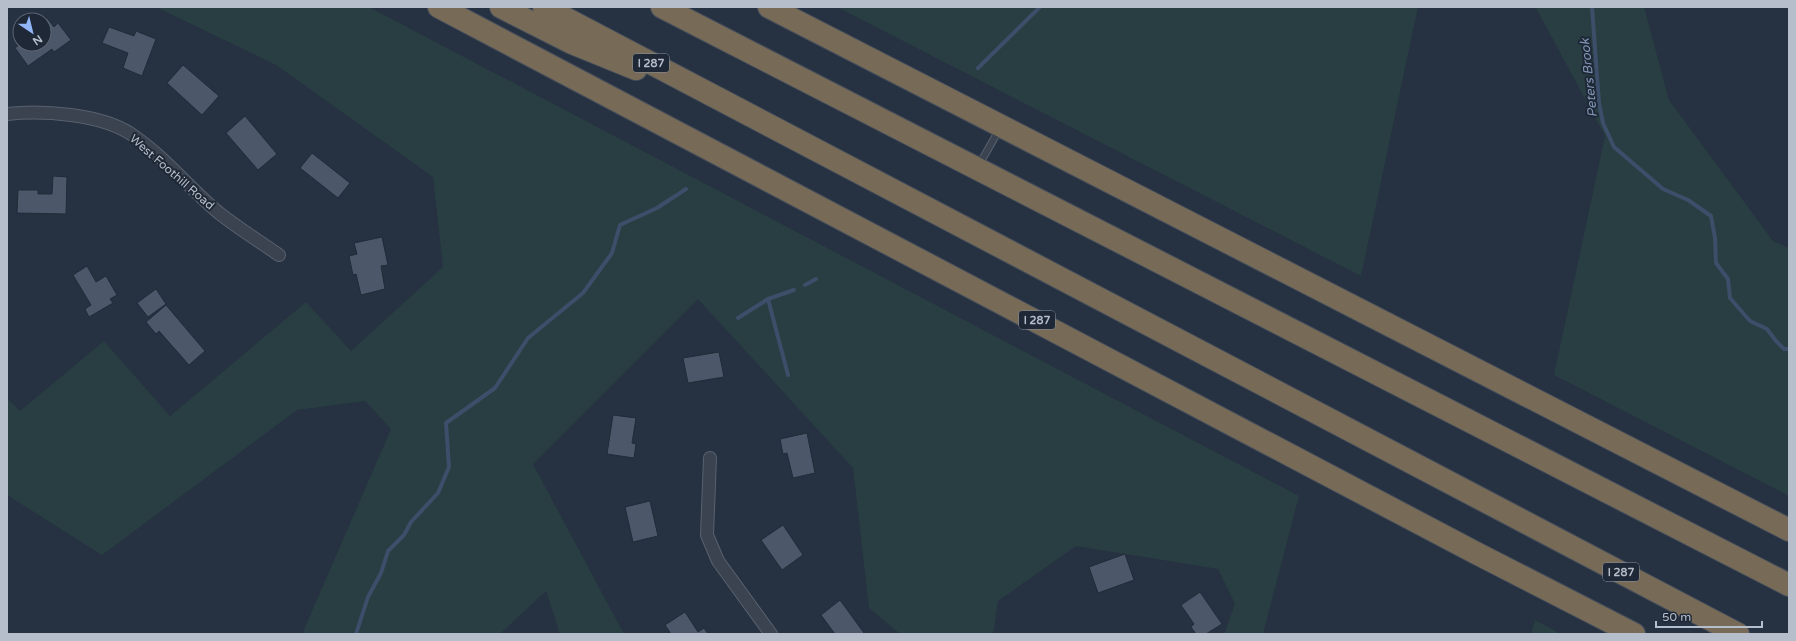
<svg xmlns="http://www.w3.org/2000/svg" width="1796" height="641" font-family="'Varela Round',sans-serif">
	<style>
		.green { fill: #283e42 }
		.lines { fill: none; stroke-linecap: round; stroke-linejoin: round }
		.stream { stroke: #3c4e69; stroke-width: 4 }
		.building { fill: #4c586a; stroke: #212a38 }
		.lane-casing { stroke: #58616e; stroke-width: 8 }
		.street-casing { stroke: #58616e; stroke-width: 14 }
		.highway-casing { stroke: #454e5b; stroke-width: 24 }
		.lane { stroke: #3b4351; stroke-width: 6 }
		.street { stroke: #3b4351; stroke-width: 12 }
		.highway { stroke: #776b58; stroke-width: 22 }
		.labels { text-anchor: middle; stroke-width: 4; stroke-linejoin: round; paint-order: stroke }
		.shield { fill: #1f2836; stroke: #89919e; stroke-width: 1 }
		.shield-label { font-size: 11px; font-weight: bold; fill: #b7becb }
		.street-label { font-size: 12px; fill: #b7becb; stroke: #1f2836 }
		.water-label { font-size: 13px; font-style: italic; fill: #7f93b2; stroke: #1f2836 }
	</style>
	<rect width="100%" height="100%" fill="#263141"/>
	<path class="green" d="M156 7H369L1299 496 1263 634H1224L1235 604 1218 569 1076 546 998 601 993 634H900L869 608 853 468 698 299 533 464 624 634H560L546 591 500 634H302L391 429 365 401 297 410 102 555 7 495V398L20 411 104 341 170 416 306 302 351 351 443 267 433 177 276 65Z
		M837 7H1418L1361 276Z
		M1533 7H1644L1669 100 1773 241 1789 248V496L1554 375 1605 136 1536 8Z
		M1535 620 1561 634H1531Z"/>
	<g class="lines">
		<path class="stream" d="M1592 7 1599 103 1603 123 1614 147 1663 189 1688 200 1711 216 1715 238 1716 263 1728 279 1730 298 1750 321 1767 329 1776 341 1784 349H1789
			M978 68 1040 7
			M805 285 816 279
			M768 299 788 375
			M738 318 768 299 794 290
			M356 634 368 597 381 573 388 551 404 535 411 522 438 493 449 467 446 423 495 388 528 338 583 293 612 253 620 225 657 208 686 189"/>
	</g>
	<path class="building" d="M47 18 54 27 58 23 71 40 54 52 52 49 28 66 15 48 20 44H44L43 20Z
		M109 27 134 36 136 31 156 39 142 76 123 68 128 53 102 43Z
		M20 36V44L16 39Z
		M183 65 219 96 202 115 167 83Z
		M245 116 277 154 258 170 226 133Z
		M312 153 350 183 338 198 300 168Z
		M53 176 67 177 66 214 17 213 18 190H38V194H52Z
		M382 237 388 265 381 266 385 289 361 295 356 274 353 275 349 256 357 254 354 243Z
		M87 266 96 282 106 276 117 295 110 299 113 303 89 317 85 309 91 305 73 275Z
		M156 289 166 304 148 317 137 303Z
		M166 305 205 351 189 365 159 331 156 334 146 322Z
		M719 352 724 377 688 383 683 358Z
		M613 415 636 418 632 443 636 444 634 458 607 454Z
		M807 433 815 473 793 478 787 453 783 454 780 439Z
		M650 501 658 536 633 542 625 507Z
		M783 525 803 555 782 570 761 540Z
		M1125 554 1134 580 1098 593 1089 567Z
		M1200 592 1222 624 1206 634H1196L1191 627 1194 624 1181 605Z
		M840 600 864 633 863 634H835L821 615Z
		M685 612 698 632 704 628 708 634H671L665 625Z"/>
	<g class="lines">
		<g class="lane-casing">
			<path id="lane" d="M979 165 999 130"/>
		</g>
		<g class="street-casing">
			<path id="street" d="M7 114C42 110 101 114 131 134 164 156 189 188 219 213 238 228 259 241 279 255
				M710 458 707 535 718 561 771 634"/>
		</g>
		<g class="highway-casing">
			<path id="highway" d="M439 7 1476 553 1634 634
				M501 7 572 43 636 69
				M544 7 1738 634
				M662 7 1789 585
				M769 7 1789 530"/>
		</g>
		<use href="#lane" class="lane"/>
		<use href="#street" class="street"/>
		<use href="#highway" class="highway"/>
	</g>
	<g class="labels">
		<g class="shield">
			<rect x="633" y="54" width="36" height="18" rx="3"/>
			<rect x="1019" y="311" width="36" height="18" rx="3"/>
			<rect x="1603" y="563" width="36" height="18" rx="3"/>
		</g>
		<g class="shield-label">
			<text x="651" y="67">I 287</text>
			<text x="1037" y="324">I 287</text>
			<text x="1621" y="576">I 287</text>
		</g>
		<g class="street-label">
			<text transform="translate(172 172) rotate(41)" y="4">West Foothill Road</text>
		</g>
		<g class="water-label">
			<text transform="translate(1588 78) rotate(-96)" y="5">Peters Brook</text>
		</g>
	</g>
	<rect width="1796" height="641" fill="none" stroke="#b7becb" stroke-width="16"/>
	<g transform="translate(32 32) rotate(145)"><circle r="19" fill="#1f2836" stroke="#5c6472"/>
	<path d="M0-3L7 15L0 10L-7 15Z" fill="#91b5f7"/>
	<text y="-6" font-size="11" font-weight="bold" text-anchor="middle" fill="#b7becb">N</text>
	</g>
	<path d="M1656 621v6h106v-6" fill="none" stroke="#b7becb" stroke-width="2"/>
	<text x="1662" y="621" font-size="12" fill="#b7becb" stroke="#1f2836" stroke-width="3" paint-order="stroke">50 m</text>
</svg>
